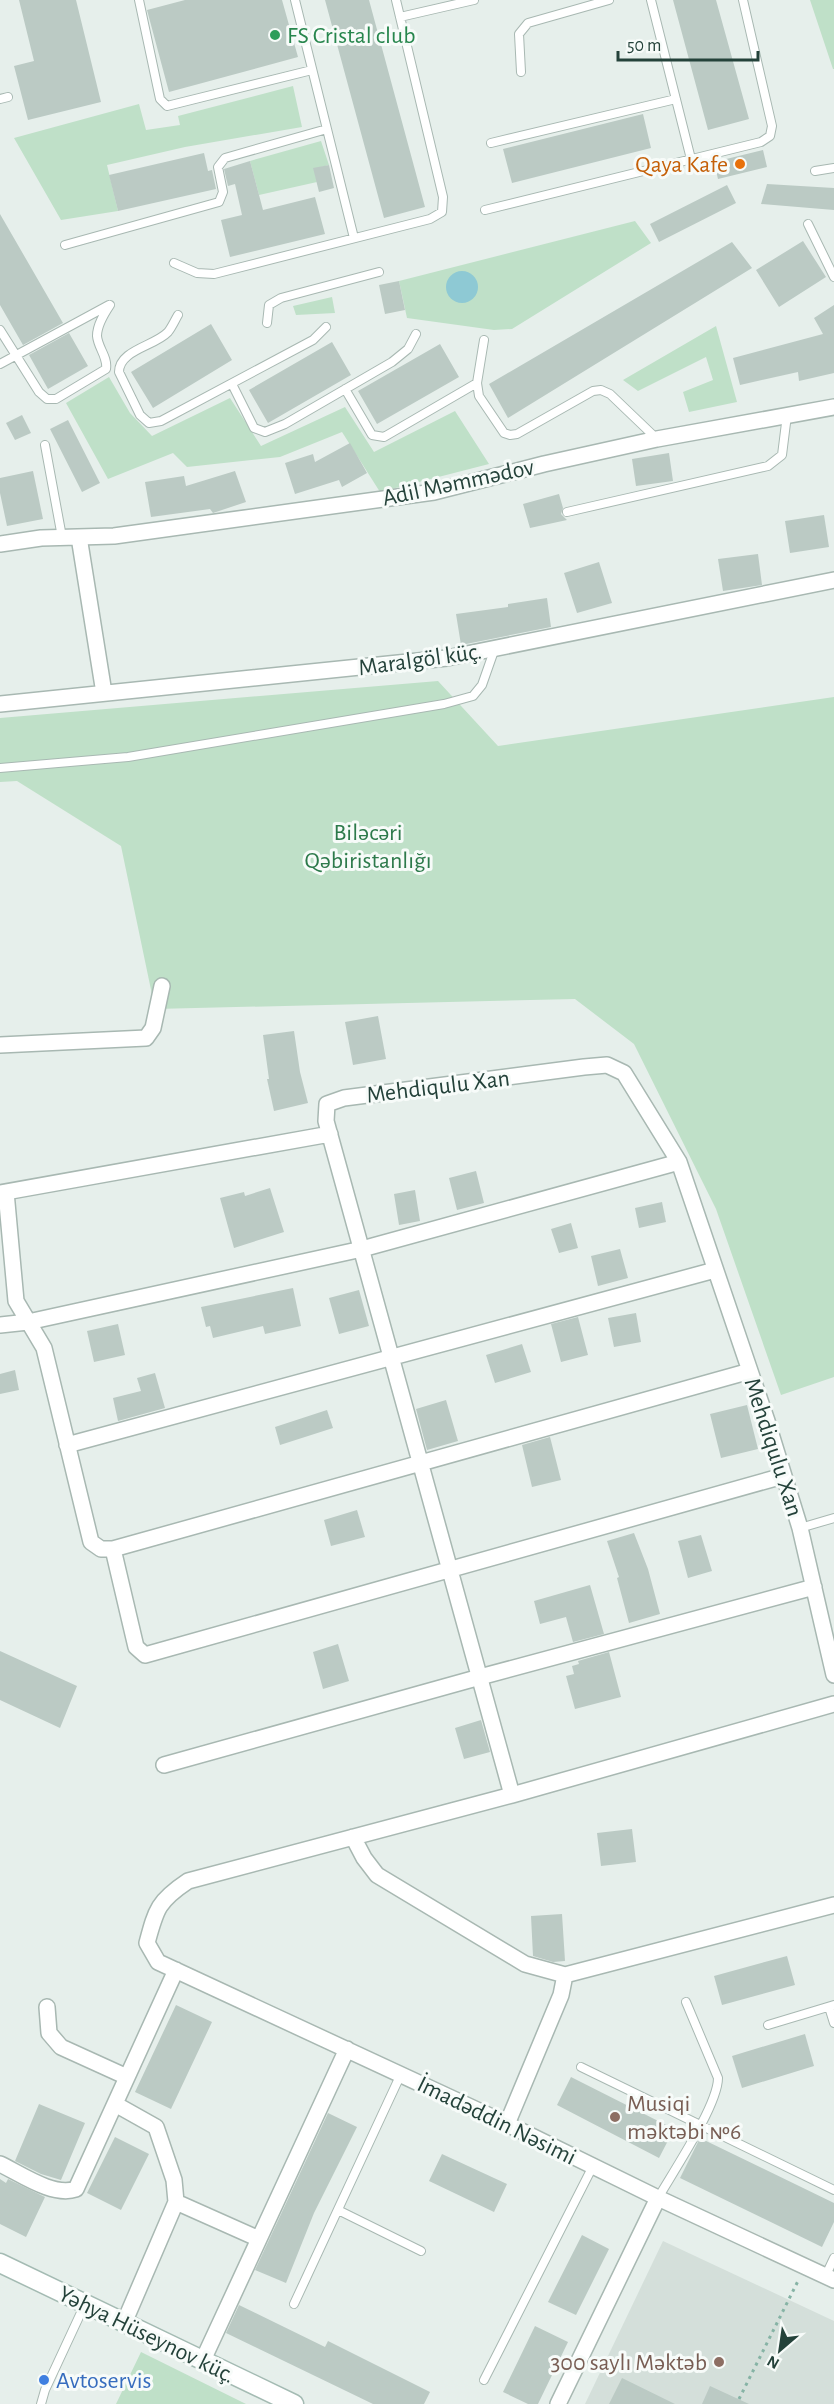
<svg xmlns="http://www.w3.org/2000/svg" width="834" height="2404" font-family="'Alegreya Sans',sans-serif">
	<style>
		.built { fill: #d4dfda }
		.green { fill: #bfe0c8 }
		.water { fill: #8ec9d4 }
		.building { fill: #bbcac4 }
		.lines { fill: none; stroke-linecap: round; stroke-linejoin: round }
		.service-casing { stroke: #a8b8b2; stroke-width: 10 }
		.minor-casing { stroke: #a8b8b2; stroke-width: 18 }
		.secondary-casing { stroke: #a4bbb3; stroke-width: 21 }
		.path { stroke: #86b3a5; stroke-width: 3; stroke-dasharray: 3 4.5; stroke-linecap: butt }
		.service { stroke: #fff; stroke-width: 8 }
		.minor { stroke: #fff; stroke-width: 15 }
		.secondary { stroke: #fff; stroke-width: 18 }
		.leisure-dot { fill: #2e9e5b; stroke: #f7fbf9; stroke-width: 2 }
		.food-dot { fill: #e8710a; stroke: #f7fbf9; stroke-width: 2 }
		.education-dot { fill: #8d6e63; stroke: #f7fbf9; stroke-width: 2 }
		.shop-dot { fill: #3f7fe0; stroke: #f7fbf9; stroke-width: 2 }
		.labels { text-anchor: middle; stroke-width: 6; stroke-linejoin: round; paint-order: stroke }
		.leisure-label { font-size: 24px; fill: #27864d; stroke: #f7fbf9; text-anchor: start }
		.food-label { font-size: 24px; fill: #c56008; stroke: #f7fbf9; text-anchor: end }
		.street-label { font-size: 24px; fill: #24423a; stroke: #f7fbf9 }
		.park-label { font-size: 24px; fill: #2d7a4b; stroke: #f7fbf9 }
		.education-label { font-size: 24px; fill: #785e54; stroke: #f7fbf9; text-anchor: start }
		.shop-label { font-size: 24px; fill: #366cbe; stroke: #f7fbf9; text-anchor: start }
	</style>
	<rect width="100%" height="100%" fill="#e6efeb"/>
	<path class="built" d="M663 2241 834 2321V2404H585Z"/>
	<path class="green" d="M810 0H834V69H833Z
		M293 86 302 127 185 147 107 165 118 211 61 220 14 138 139 104 146 130 180 125 178 116Z
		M321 141 329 165 314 169 317 182 259 195 250 161Z
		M635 221 651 243 512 329 494 330 407 318 399 281Z
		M332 297 335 313 296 315 293 306Z
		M716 326 737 402 689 412 683 392 713 380 706 357 638 391 623 380Z
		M109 377 130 413 152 436 230 398 261 446 345 407 374 452 455 411 489 464 380 492 342 432 280 457 187 467 173 453 108 479 66 403Z
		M438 681 498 746 834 697V1377L781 1395 716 1209 634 1044 575 999 155 1009 121 846 17 781 0 782V718Z
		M141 2352 246 2404H116Z"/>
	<path class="water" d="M446 287a16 16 0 1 1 32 0a16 16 0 1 1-32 0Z"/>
	<path class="building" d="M19 0H76L101 102 28 120 14 66 34 61Z
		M185 0H282L298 57 169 92 147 10Z
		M325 0H369L425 207 384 218Z
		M673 0H716L749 119 708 130Z
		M643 114 651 148 512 183 503 149Z
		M763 150 767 167 718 179 714 162Z
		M204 153 208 171 212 170 216 189 118 211 109 175Z
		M250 161 263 210 315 197 325 234 230 257 221 220 242 215 235 184 228 186 224 169Z
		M329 165 334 188 319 192 313 168Z
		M767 184 834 188V210L761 204Z
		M727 185 736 203 659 242 650 224Z
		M0 214 63 323 23 345 0 305Z
		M803 241 826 277 779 307 756 270Z
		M732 242 752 268 508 418 489 384Z
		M399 281 405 310 385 314 379 285Z
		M834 305V373L799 381 798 372 740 385 733 358 823 334 814 318Z
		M211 324 232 360 153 408 131 372Z
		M69 333 88 366 48 389 29 355Z
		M332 342 351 375 268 423 249 390Z
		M440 344 459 377 377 424 358 391Z
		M22 415 31 433 15 440 6 423Z
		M68 420 100 483 82 492 50 429Z
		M350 443 367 473 342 487 339 480 295 494 285 463 313 454 315 462Z
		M669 453 673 481 636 486 632 459Z
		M33 471 43 519 7 526 0 493V478Z
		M235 471 246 502 213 513 210 509 151 517 145 482 184 476 186 486Z
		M559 494 563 508 561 514 567 520 530 528 523 504Z
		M824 515 829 547 790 553 785 521Z
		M758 554 762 585 723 591 718 559Z
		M599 562 612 603 577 613 564 573Z
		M547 598 551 627 461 645 456 614 508 607V604Z
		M378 1016 386 1059 353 1065 345 1022Z
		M294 1031 300 1072 308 1103 274 1111 267 1079H269L263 1035Z
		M476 1171 484 1203 457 1210 449 1178Z
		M270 1188 284 1232 234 1248 220 1198 244 1192 245 1196Z
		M415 1190 420 1221 399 1225 394 1194Z
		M662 1202 666 1222 639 1228 635 1208Z
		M571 1223 578 1248 559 1253 551 1229Z
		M620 1249 628 1278 598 1286 591 1256Z
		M293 1288 301 1326 265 1334 263 1326 213 1338 210 1326 206 1327 201 1307Z
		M359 1290 369 1326 339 1334 329 1298Z
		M636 1313 641 1342 614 1347 608 1318Z
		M578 1317 588 1355 561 1362 551 1324Z
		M118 1324 125 1355 94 1362 87 1331Z
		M522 1344 531 1372 495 1383 486 1355Z
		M15 1370 19 1390 0 1394V1374Z
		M155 1373 165 1408 118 1421 113 1398 141 1391 137 1378Z
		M446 1400 458 1441 427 1450 416 1409Z
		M747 1405 758 1449 721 1458 710 1414Z
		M327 1410 333 1428 280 1445 275 1427Z
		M550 1437 561 1480 532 1487 522 1445Z
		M357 1510 365 1537 331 1546 324 1520Z
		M634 1533 648 1569 660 1614 629 1623 617 1578 619 1577 607 1541Z
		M701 1535 712 1571 688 1578 678 1541Z
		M590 1585 604 1634 573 1642 566 1617 540 1624 534 1601Z
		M338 1644 349 1681 323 1689 313 1652Z
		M0 1651 77 1686 60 1728 0 1700Z
		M609 1652 621 1697 575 1709 566 1676 574 1674 572 1666 579 1664 578 1661Z
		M481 1720 490 1752 464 1759 455 1728Z
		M632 1829 636 1862 601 1866 597 1833Z
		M562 1914 565 1961 553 1962 533 1956 531 1916Z
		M787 1956 795 1985 722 2005 714 1976Z
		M176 2005 212 2022 171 2109 135 2092Z
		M805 2034 814 2066 742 2088 732 2056Z
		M571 2077 674 2129 659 2158 557 2105Z
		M39 2104 85 2123 61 2180 41 2174 15 2161Z
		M328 2113 357 2127 314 2213 286 2283 255 2270Z
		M115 2137 149 2154 121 2210 87 2193Z
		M700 2138 834 2203V2222L822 2247 680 2178Z
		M442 2154 507 2184 494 2212 429 2181Z
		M0 2179 6 2183 8 2179 45 2197 26 2237 0 2224Z
		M582 2235 609 2249 576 2315 548 2302Z
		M239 2305 325 2347 328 2341 430 2392 424 2404H373L226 2333Z
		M535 2326 568 2342 538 2404H528L503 2392Z
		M622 2378 675 2404H609Z
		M710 2386 749 2404H702Z"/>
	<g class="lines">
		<g class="service-casing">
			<path id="service" d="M139 0 160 99 167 106 312 70
				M295 0 354 238
				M651 0 691 159
				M400 17 474 0
				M521 72 519 34 528 23 609 0
				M0 99 8 97
				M491 143 676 99
				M815 171 834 168
				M485 210 761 142 770 136 772 126 743 0
				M808 224 834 277
				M65 245 219 202 223 192 218 167 225 158 327 129
				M174 263 197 273 214 274 430 219 442 212 443 197 396 0
				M178 315C175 320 172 327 168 332 155 346 119 350 119 372L140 415 149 423 161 421 313 340 326 327
				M267 323 269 305 281 298 379 272
				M0 330 39 392 47 399H56L106 369C108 357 98 348 97 336 97 325 104 314 110 305
				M484 340 477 383 479 396 504 433 510 435 517 434 593 391 601 390 610 394 657 439
				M0 364 109 305
				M232 384 254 428 265 432 285 424 392 362 408 349 416 334
				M345 389 372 435 384 437 477 383
				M45 445 62 537
				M567 512 768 466 782 455 787 415
				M0 768 128 757 444 704 473 696 482 685 495 648
				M800 1528 834 1518
				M829 2007 834 2023
				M768 2025 834 2005
				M581 2067 834 2190
				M658 2198C673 2172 718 2105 718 2078L686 2002
				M338 2210 421 2251
				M826 2275 834 2258
				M294 2304 401 2074
				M484 2380 593 2166
				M41 2404 45 2390 85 2304"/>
		</g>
		<g class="minor-casing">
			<path id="minor" d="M79 537 104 693
				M0 544 41 538 114 536 434 492 544 464 657 439 834 407
				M0 704 447 658 834 580
				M0 1045 146 1038 153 1028 162 986
				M6 1192 16 1301 44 1348 91 1542 101 1549H113L750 1371
				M0 1193 330 1134
				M0 1325 28 1322 362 1249 679 1162
				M67 1445 715 1270
				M113 1549 136 1647 145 1655 783 1476
				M834 1704 512 1795 188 1881C158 1901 156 1909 147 1943L158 1962 507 2124 658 2198 834 2280
				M164 1765 480 1677 814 1587
				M512 1795 326 1121 327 1104 344 1098 584 1067 607 1065 624 1073 679 1162 767 1421 800 1528 834 1675
				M353 1837 364 1858 377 1875 525 1964 565 1975 834 1905
				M47 2007 49 2033 61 2047 127 2077
				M115 2104 156 2127 174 2180 176 2202 124 2323
				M507 2124 561 1995 565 1975
				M0 2164C21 2174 53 2197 76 2189L176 1970
				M176 2202 259 2239
				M203 2360 347 2049
				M558 2404 658 2198"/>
		</g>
		<g class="secondary-casing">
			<path id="secondary" d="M0 2263 294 2404"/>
		</g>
		<path class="path" d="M739 2399 798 2281"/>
		<use href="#service" class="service"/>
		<use href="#minor" class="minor"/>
		<use href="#secondary" class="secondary"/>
	</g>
	<circle class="leisure-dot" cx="275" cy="35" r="6"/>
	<circle class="food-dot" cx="740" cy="164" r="6"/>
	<g class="education-dot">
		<circle cx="615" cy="2117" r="6"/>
		<circle cx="719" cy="2362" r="6"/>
	</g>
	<circle class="shop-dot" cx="44" cy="2380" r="6"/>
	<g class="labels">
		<g class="leisure-label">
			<text x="287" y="43">FS Cristal club</text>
		</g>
		<g class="food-label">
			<text x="728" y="172">Qaya Kafe</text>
		</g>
		<g class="street-label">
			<text transform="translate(458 482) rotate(-12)" y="8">Adil Məmmədov</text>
			<text transform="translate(420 659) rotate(-8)" y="8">Maralgöl küç.</text>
			<text transform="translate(438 1086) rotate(-7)" y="8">Mehdiqulu Xan</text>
			<text transform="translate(774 1447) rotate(72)" y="8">Mehdiqulu Xan</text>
			<text transform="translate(497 2120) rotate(26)" y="8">İmadəddin Nəsimi</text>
			<text transform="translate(147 2334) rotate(26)" y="8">Yəhya Hüseynov küç.</text>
		</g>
		<g class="park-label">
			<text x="368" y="840">Biləcəri<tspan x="368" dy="28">Qəbiristanlığı</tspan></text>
		</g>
		<g class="education-label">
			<text x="627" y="2111">Musiqi<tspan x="627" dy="28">məktəbi №6</tspan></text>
			<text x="707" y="2370" text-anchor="end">300 saylı Məktəb</text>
		</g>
		<g class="shop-label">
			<text x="56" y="2388">Avtoservis</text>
		</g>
	</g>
	<g transform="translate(780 2350) rotate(209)" stroke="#f7fbf9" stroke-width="4.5" paint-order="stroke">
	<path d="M0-4.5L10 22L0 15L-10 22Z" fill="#24423a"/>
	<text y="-9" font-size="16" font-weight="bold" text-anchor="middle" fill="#24423a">N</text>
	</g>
	<path d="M618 51v9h140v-9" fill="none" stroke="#24423a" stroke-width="3"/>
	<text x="627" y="51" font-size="18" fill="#24423a" stroke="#f7fbf9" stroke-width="4.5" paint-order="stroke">50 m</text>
</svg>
